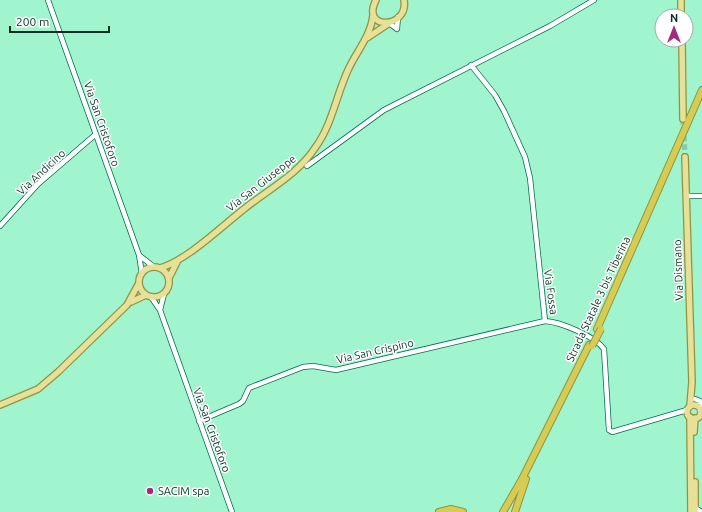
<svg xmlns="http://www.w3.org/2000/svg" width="702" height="512" font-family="Ubuntu,sans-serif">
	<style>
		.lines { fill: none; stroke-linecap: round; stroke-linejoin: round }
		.major-tunnel { stroke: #82cdac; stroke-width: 5.5; stroke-dasharray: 5.5 3; stroke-linecap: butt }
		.minor-casing { stroke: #006b4b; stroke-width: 6 }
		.major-casing { stroke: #8f9442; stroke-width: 8 }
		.highway-casing { stroke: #8f9442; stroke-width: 8 }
		.minor { stroke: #fff; stroke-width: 4.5 }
		.major { stroke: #e6e098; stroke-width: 5.5 }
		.highway { stroke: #d6cb53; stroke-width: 6 }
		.highway-bridge-casing { stroke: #8f9442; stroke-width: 8; stroke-linecap: butt }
		.highway-bridge { stroke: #d6cb53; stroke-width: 6 }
		.poi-dot { fill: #a5297c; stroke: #fff; stroke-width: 1.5 }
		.labels { text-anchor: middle; stroke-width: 3; stroke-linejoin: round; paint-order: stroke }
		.street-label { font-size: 11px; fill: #0a2f21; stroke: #fff }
		.poi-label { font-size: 11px; fill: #0a2f21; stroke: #fff; text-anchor: start }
	</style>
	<rect width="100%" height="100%" fill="#a0f5cf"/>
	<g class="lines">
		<path class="major-tunnel" d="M683 119 685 157"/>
		<g class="minor-casing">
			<path id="minor" d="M48 0 139 255 142 274
				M389 23 397 29 398 17
				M471 65 495 95 504 111 525 157 530 178 545 321C560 322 595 336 604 349L609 430 612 432 687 410
				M307 166 384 110 550 26 594 0
				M686 196H702
				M0 226 38 184 96 134
				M140 256 154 267
				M151 297 160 310 232 512
				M160 310 164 294
				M695 399 702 402
				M698 406 702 404
				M700 411 702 409
				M199 421 239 404 243 401 249 388 303 367 313 366 336 370 545 321
				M695 508 702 512"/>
		</g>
		<g class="major-casing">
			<path id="major" d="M376 0C360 31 409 29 404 0
				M681 0V16
				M367 38 388 24
				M682 40 683 119
				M685 157 692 382 690 406
				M139 282a15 15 0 1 1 30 0a15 15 0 1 1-30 0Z
				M160 268C186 261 221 227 244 209 269 189 297 175 315 148 332 125 336 96 348 70 356 52 371 36 373 15
				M169 278 177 262
				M131 302 146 295
				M0 405 38 389 58 372 127 305 139 283
				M687 412a7 7 0 1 1 14 0a7 7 0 1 1-14 0Z
				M690 417 691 512
				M694 432 695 418
				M695 482V512"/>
		</g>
		<g class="highway-casing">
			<path id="highway" d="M597 329 702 90
				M439 512 451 509 463 512
				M503 512 522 479 589 345
				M515 512 526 479"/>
		</g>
		<use href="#minor" class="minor"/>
		<use href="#major" class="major"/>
		<use href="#highway" class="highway"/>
		<g class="highway-bridge-casing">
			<path id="highway-bridge" d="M592 346 601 329"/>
		</g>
		<use href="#highway-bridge" class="highway-bridge"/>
	</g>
	<circle class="poi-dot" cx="150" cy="491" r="4"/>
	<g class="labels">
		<g class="street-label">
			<text transform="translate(102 124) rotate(71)" y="4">Via San Cristoforo</text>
			<text transform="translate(41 172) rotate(-43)" y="4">Via Andicino</text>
			<text transform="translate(261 183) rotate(-38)" y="4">Via San Giuseppe</text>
			<text transform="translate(678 270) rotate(-92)" y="4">Via Dismano</text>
			<text transform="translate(551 292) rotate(82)" y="4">Via Fossa</text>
			<text transform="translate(598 299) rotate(-65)" y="4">Strada Statale 3 bis Tiberina</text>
			<text transform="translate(375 351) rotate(-13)" y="4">Via San Crispino</text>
			<text transform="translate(212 430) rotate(70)" y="4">Via San Cristoforo</text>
		</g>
		<g class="poi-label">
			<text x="158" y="495">SACIM spa</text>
		</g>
	</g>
	<g transform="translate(674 28)"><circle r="19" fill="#ffffff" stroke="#9daca6"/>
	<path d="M0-3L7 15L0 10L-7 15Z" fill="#a5297c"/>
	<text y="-6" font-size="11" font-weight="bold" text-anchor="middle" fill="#0a2f21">N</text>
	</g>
	<path d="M10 26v6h99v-6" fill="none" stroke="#0a2f21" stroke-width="2"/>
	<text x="16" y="26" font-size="12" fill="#0a2f21" stroke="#ffffff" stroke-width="3" paint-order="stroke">200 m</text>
</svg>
